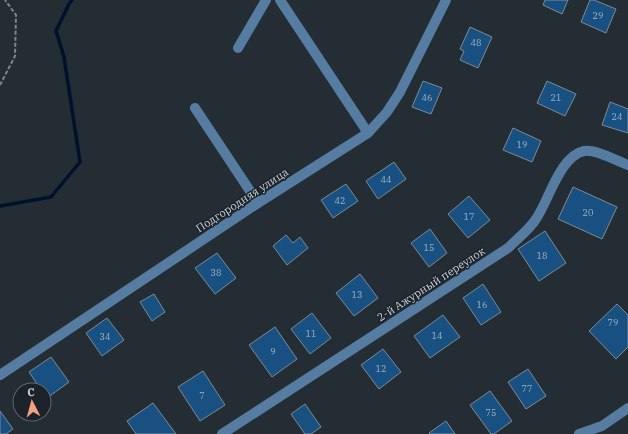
<svg xmlns="http://www.w3.org/2000/svg" width="628" height="434" font-family="'IBM Plex Serif',serif">
	<style>
		.lines { fill: none; stroke-linecap: round; stroke-linejoin: round }
		.stream { stroke: #00122b; stroke-width: 3.5 }
		.building { fill: #195082; stroke: #808a94 }
		.path { stroke: #7f858c; stroke-width: 2; stroke-dasharray: 4 2; stroke-linecap: butt }
		.minor { stroke: #577ca2; stroke-width: 10 }
		.labels { text-anchor: middle; stroke-width: 3; stroke-linejoin: round; paint-order: stroke }
		.number-label { font-size: 9px; fill: #a2b4c5 }
		.street-label { font-size: 11px; fill: #d0d5db; stroke: #1b222a }
	</style>
	<rect width="100%" height="100%" fill="#242c34"/>
	<g class="lines">
		<path class="stream" d="M0 206 51 197 80 162 64 57 56 31 69 4 72 0"/>
	</g>
	<path class="building" d="M545 0H568L562 14 543 5Z
		M590 0H594L616 9 606 33 581 22Z
		M470 27 492 37 478 68 460 60 464 51 460 49Z
		M423 81 442 88 431 114 412 107Z
		M547 81 576 94 565 116 537 103Z
		M610 102 628 109V133L602 125Z
		M513 128 541 141 532 162 503 150Z
		M394 162 406 179 378 199 366 181Z
		M346 184 358 201 333 218 321 200Z
		M573 187 617 207 602 239 558 219Z
		M469 196 490 220 468 238 448 214Z
		M430 229 447 253 429 267 411 243Z
		M545 231 566 263 539 281 518 249Z
		M286 235 293 243 300 237 308 248 287 265 273 246Z
		M217 253 236 278 215 294 195 268Z
		M360 274 378 298 354 316 336 293Z
		M483 284 501 312 481 325 463 298Z
		M154 294 165 312 152 321 140 302Z
		M617 304 628 315V347L616 359 589 331Z
		M312 313 331 338 310 354 291 329Z
		M443 315 460 337 430 358 414 336Z
		M107 318 124 340 102 356 86 333Z
		M275 327 297 359 272 377 249 345Z
		M383 349 401 372 379 389 361 365Z
		M51 357 69 382 47 398 44 394V390H41L29 372Z
		M528 369 546 396 526 409 508 382Z
		M203 371 225 405 200 421 178 387Z
		M490 391 512 421 494 434H491L470 405Z
		M153 403 176 434H136L127 421Z
		M305 404 321 427 311 434H305L291 414Z
		M0 411 13 429 6 434H0Z
		M446 421 455 434H430L429 433Z"/>
	<g class="lines">
		<path class="path" d="M0 85 15 56 16 15 5 0"/>
		<path class="minor" d="M280 0 368 133
			M238 48 266 0
			M195 108 258 203
			M0 375 258 203 368 133 387 112 400 92 446 0
			M222 434 508 248C517 239 529 230 536 219 549 200 560 156 584 151 596 149 617 161 628 165
			M579 434 602 426 628 408"/>
	</g>
	<g class="labels">
		<g class="number-label">
			<text x="598" y="19">29</text>
			<text x="476" y="46">48</text>
			<text x="427" y="101">46</text>
			<text x="556" y="101">21</text>
			<text x="617" y="120">24</text>
			<text x="522" y="148">19</text>
			<text x="386" y="183">44</text>
			<text x="340" y="204">42</text>
			<text x="588" y="216">20</text>
			<text x="469" y="220">17</text>
			<text x="429" y="251">15</text>
			<text x="542" y="259">18</text>
			<text x="216" y="276">38</text>
			<text x="357" y="298">13</text>
			<text x="482" y="308">16</text>
			<text x="613" y="326">79</text>
			<text x="311" y="337">11</text>
			<text x="437" y="339">14</text>
			<text x="105" y="340">34</text>
			<text x="273" y="355">9</text>
			<text x="381" y="372">12</text>
			<text x="527" y="392">77</text>
			<text x="202" y="399">7</text>
			<text x="491" y="416">75</text>
		</g>
		<g class="street-label">
			<text transform="translate(242 200) rotate(-33)" y="4">Подгородняя улица</text>
			<text transform="translate(431 284) rotate(-33)" y="4">2-й Ажурный переулок</text>
		</g>
	</g>
	<g transform="translate(32 402) rotate(354)"><circle r="19" fill="#1b222a" stroke="#636a71"/>
	<path d="M0-3L7 15L0 10L-7 15Z" fill="#f39f82"/>
	<text y="-6" font-size="11" font-weight="bold" text-anchor="middle" fill="#d0d5db">С</text>
	</g>
</svg>
